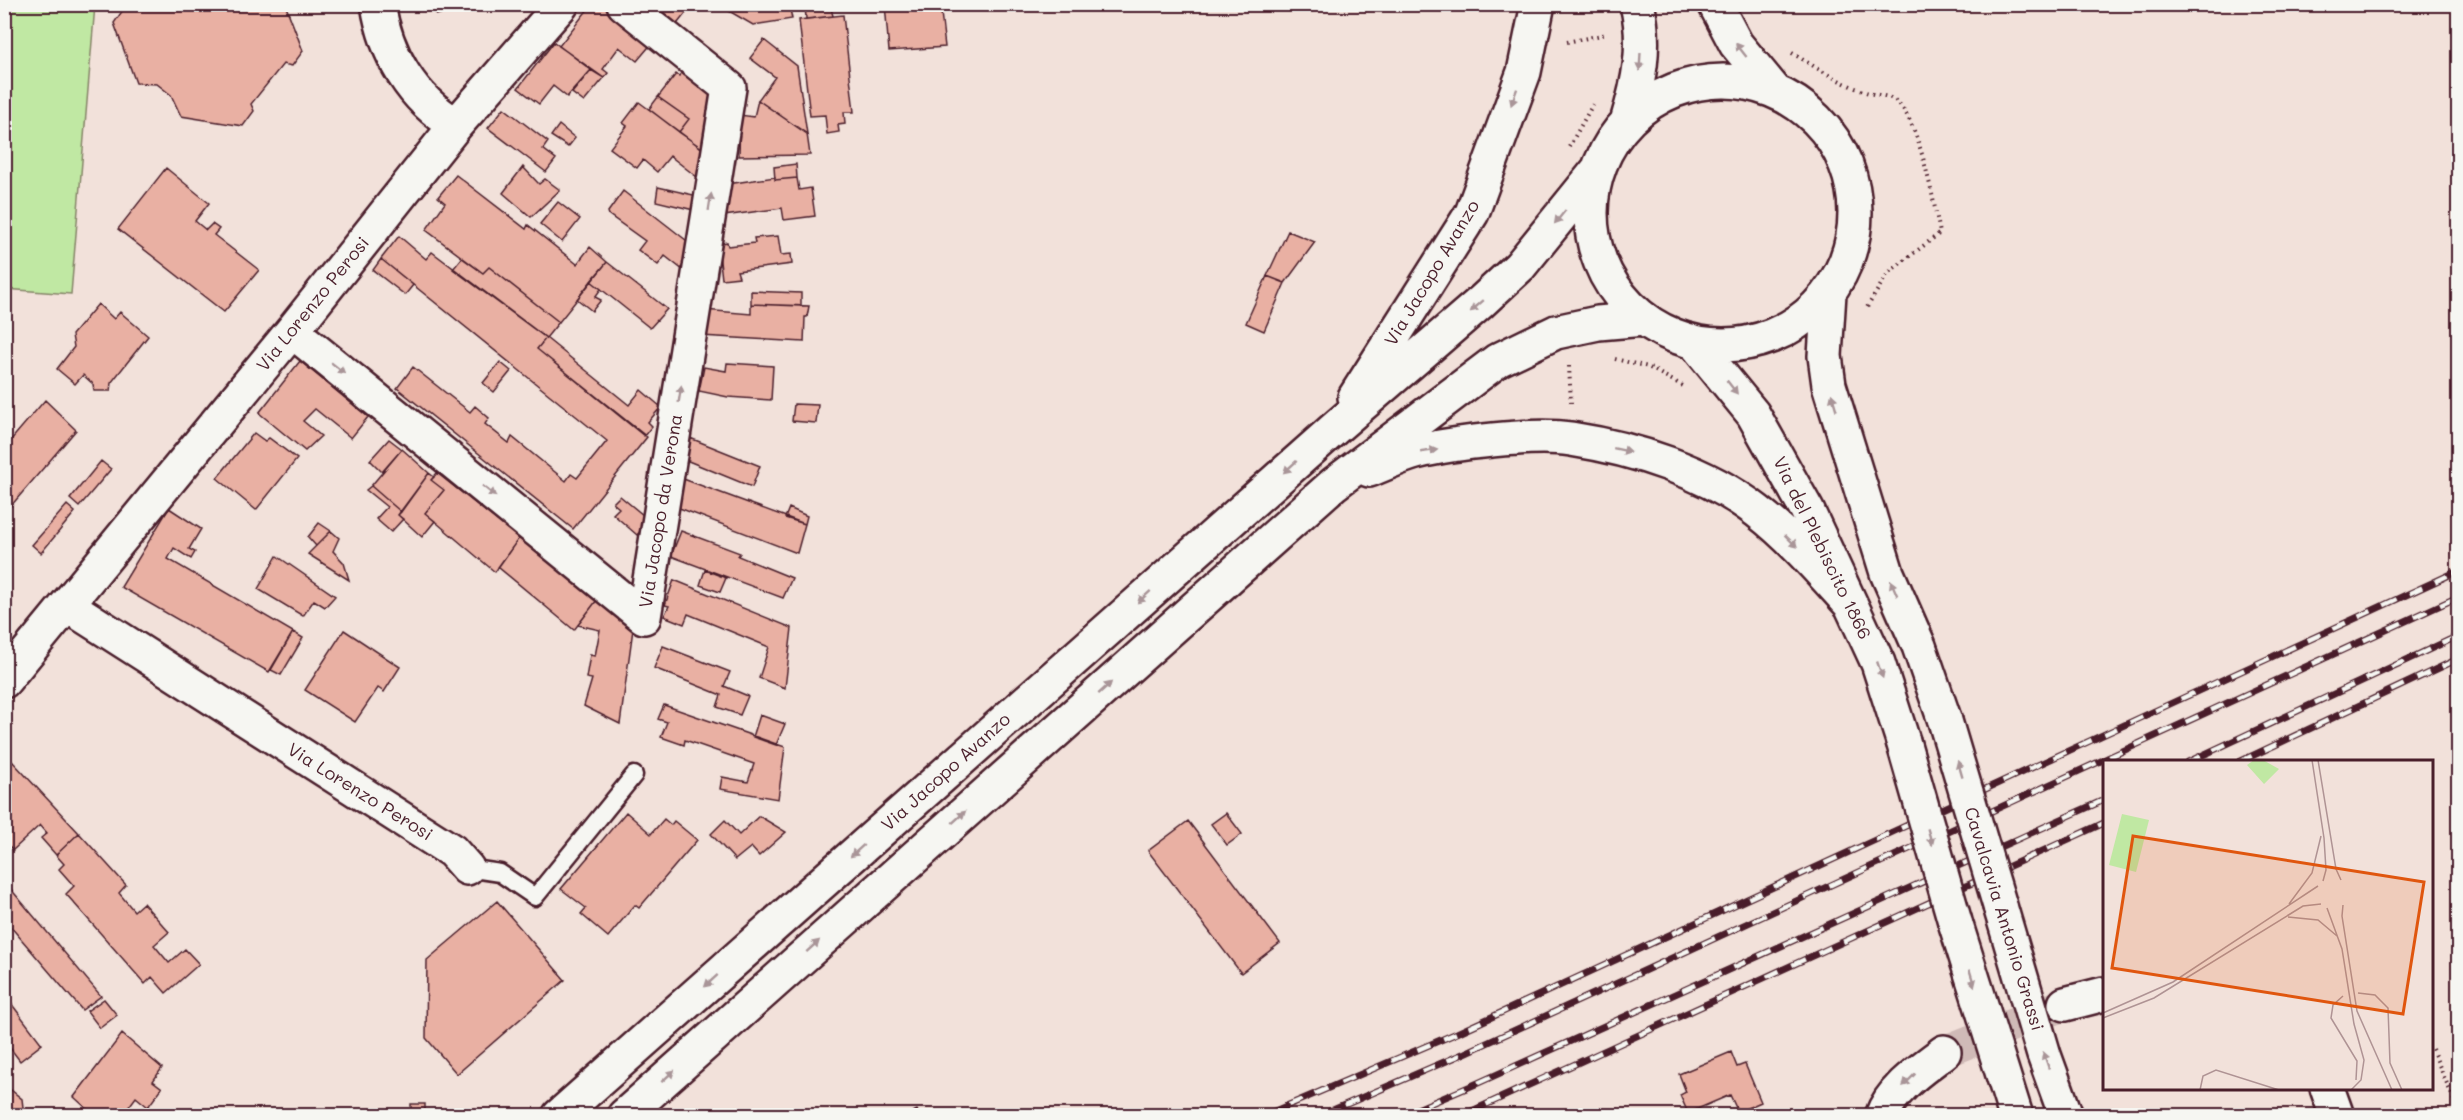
<svg xmlns="http://www.w3.org/2000/svg" width="2463" height="1120" font-family="Mali,sans-serif">
	<style>
		.green { fill: #c0e8a3; stroke: #858467; stroke-width: 1.5 }
		.building { fill: #e9b0a3; stroke: #4a1f2b; stroke-width: 1.5 }
		.lines { fill: none; stroke-linecap: round; stroke-linejoin: round }
		.secondary-tunnel { stroke: #d0bab7; stroke-width: 33; stroke-dasharray: 33 16; stroke-linecap: butt }
		.lane-casing { stroke: #4a1f2b; stroke-width: 21 }
		.street-casing { stroke: #4a1f2b; stroke-width: 38 }
		.secondary-casing { stroke: #4a1f2b; stroke-width: 38 }
		.path { stroke: #4a1f2b; stroke-width: 4; stroke-dasharray: 1.5 4.5; stroke-linecap: butt }
		.lane { stroke: #f6f6f2; stroke-width: 16 }
		.street { stroke: #f6f6f2; stroke-width: 33 }
		.secondary { stroke: #f6f6f2; stroke-width: 33 }
		.rail-casing { stroke: #4a1f2b; stroke-width: 7 }
		.rail { stroke: #f6f6f2; stroke-width: 4.5; stroke-dasharray: 14; stroke-linecap: butt }
		.secondary-bridge-casing { stroke: #4a1f2b; stroke-width: 38; stroke-linecap: butt }
		.secondary-bridge { stroke: #f6f6f2; stroke-width: 33 }
		.oneway { fill: #a99598 }
		.labels { text-anchor: middle; stroke-width: 4.5; stroke-linejoin: round; paint-order: stroke }
		.street-label { font-size: 18px; fill: #4a1f2b; stroke: #f6f6f2 }
		.inset-road { fill: none; stroke: #af9394; stroke-width: 1.5 }
		.view { fill: #e0560e; fill-opacity: 0.15; stroke: #e0560e; stroke-width: 3 }
		.inset-edge { fill: none; stroke: #4a1f2b; stroke-width: 3 }
	</style>
	<rect width="100%" height="100%" fill="#f2e1da"/>
	<filter id="ink" filterUnits="userSpaceOnUse"><feTurbulence type="fractalNoise" baseFrequency=".0167" numOctaves="2"/><feDisplacementMap in="SourceGraphic" scale="12" xChannelSelector="R" yChannelSelector="G"/><feConvolveMatrix kernelMatrix="1 2 1 2 8 2 1 2 1" color-interpolation-filters="sRGB"/></filter>
	<g filter="url(#ink)">
		<path class="green" d="M4 5H95L71 294 5 289Z"/>
		<path class="building" d="M127 4H285L303 51 292 66 283 64 251 104 254 111 243 126 181 116 171 95 157 84 136 83 114 23Z
			M435 4H474L436 15Z
			M592 4H606L653 42 637 61 619 47 603 69 608 73 604 78 559 46Z
			M644 4H693L674 28Z
			M729 4H789L792 19 753 25 729 11Z
			M805 4H830L833 16 806 19Z
			M885 4H940L945 47 889 51Z
			M843 15 854 112H844L845 124 838 125 839 132 827 134 825 115 810 116 799 20Z
			M764 40 797 66 807 134 758 100 775 77 750 58Z
			M554 42 591 70 567 97 553 86 539 104 518 88Z
			M686 67 719 101 706 120 713 126 711 136 702 148 679 132 689 119 658 97 676 74 679 76Z
			M591 70 604 78 584 102 572 93Z
			M658 97 689 119 679 132 649 109Z
			M758 100 807 134 810 155 739 156 740 115 754 117Z
			M639 102 708 153 702 181 670 156 657 172 643 160 637 168 610 148 627 126 623 123Z
			M504 108 548 142 543 149 556 159 546 172 488 128Z
			M559 125 575 138 568 147 551 136Z
			M796 164 797 178 775 180 774 167Z
			M523 167 539 184 545 179 560 190 531 217 503 193Z
			M166 168 209 203 195 221 206 230 212 224 219 229 214 235 259 270 224 312 118 229Z
			M456 175 526 229 528 225 577 264 590 247 607 262 559 322 489 267 483 273 426 230 445 203 438 197Z
			M775 177V180L797 178 799 190 811 188 815 216 784 220 782 208 716 217 721 185Z
			M658 187 698 196 694 210 656 201Z
			M623 191 691 244 688 274 665 256 658 265 638 250 645 241 609 215 608 212Z
			M558 202 580 219 562 242 540 224Z
			M1288 231 1315 242 1285 283 1267 276Z
			M399 236 426 259 432 252 546 338 537 349 647 437 573 529 397 388 413 367 470 412 475 406 489 418 485 424 509 443 512 437 566 481 571 474 577 478 607 441 381 259Z
			M778 236 781 255 791 254 792 264 737 271 739 277 722 279 718 244 727 242 728 246 755 243 754 238Z
			M462 258 483 273 489 267 559 322 546 338 453 269Z
			M381 259 413 285 405 295 373 270Z
			M607 262 667 309 650 328 591 281Z
			M1267 276 1285 283 1264 331 1246 323Z
			M591 281 601 289 595 297 601 300 592 311 577 299Z
			M751 291 801 293V306L751 304Z
			M98 304 114 319 120 312 148 336 111 383 110 391H94L93 384 83 375 75 384 57 369 74 347 72 335Z
			M751 304 809 306 807 317H805L804 342 701 336 704 310 751 314Z
			M546 338 629 405 641 390 661 407 648 422 652 426 644 436 537 349Z
			M300 361 368 417 351 438 315 409 303 421 321 436 305 451 259 413Z
			M500 362 511 371 494 392 483 383Z
			M727 363 773 366 771 400 728 397 699 391 704 367 726 371Z
			M45 400 76 430 4 514V448Z
			M794 404 818 405 816 423 792 421Z
			M254 433 265 441 269 438 297 459 256 510 217 478Z
			M690 438 760 466 752 487 681 458Z
			M389 439 402 449 382 472 370 460Z
			M402 449 429 473 401 512 371 486Z
			M101 461 111 469 79 507 70 499Z
			M429 473 434 477 431 480 444 490 425 513 435 521 422 537 398 515Z
			M437 473 519 538 495 572 425 513 444 490 431 480Z
			M678 477 805 524 797 553 674 506Z
			M371 486 401 512 398 515 403 519 391 532 376 519 387 507 366 490Z
			M620 496 649 520 637 535 613 514 619 508 613 503Z
			M67 505 75 512 41 553 32 545Z
			M169 508 201 529 189 549 195 552 191 559 174 548 168 559 293 632 269 672 121 587Z
			M789 508 807 516 805 524 785 518Z
			M319 523 331 531 316 546 308 537Z
			M331 531 339 538 333 551 344 563 349 580 308 554Z
			M681 531 740 553 738 556 792 578 783 598 671 556Z
			M519 538 597 600 574 630 498 567Z
			M277 556 335 596 325 607 314 600 303 616 258 589Z
			M705 570 726 578 720 592 700 585Z
			M674 580 792 628 785 688 759 678 769 647 688 614 684 624 664 616 669 606 665 605Z
			M597 600 633 629 620 724 584 706 592 679 586 678 590 655 595 656 600 630 578 625Z
			M344 630 400 667 384 692 378 688 355 722 305 690Z
			M293 632 303 638 281 675 271 670Z
			M663 646 730 672 724 686 748 696 740 715 717 707 721 695 654 668Z
			M664 705 785 747 778 799 720 789 722 777 748 782 754 764 685 740 684 745 661 737 667 722 658 719Z
			M760 715 785 724 776 745 753 737Z
			M12 761 79 833 56 855 41 838 47 833 40 825 13 850 4 841V768Z
			M626 812 651 834 664 819 671 825 674 821 697 840 639 908 635 905 608 937 581 914 586 908 561 889Z
			M1226 813 1242 834 1227 845 1211 824Z
			M759 816 786 832 759 856 751 847 735 860 711 834 725 820 739 835Z
			M1188 821 1280 943 1241 973 1148 851Z
			M79 833 126 885 119 893 134 911 143 903 169 932 154 945 169 963 185 949 199 964 166 993 152 977 145 984 66 894 74 886 59 869 64 864 56 855Z
			M4 881 101 996 82 1010 4 919Z
			M497 901 565 980 457 1074 426 1038 427 960Z
			M4 994 42 1044 20 1061 4 1040Z
			M104 999 117 1015 100 1028 87 1011Z
			M122 1034 162 1068 153 1081 162 1088 148 1107 136 1097 122 1116H95L74 1097Z
			M1731 1052 1737 1067 1745 1064 1761 1102 1738 1112 1730 1095 1688 1113 1680 1095 1686 1092 1679 1074Z
			M6 1086 22 1099 24 1116H4Z
			M411 1104H425V1116H411Z
			M917 1110 920 1116H905Z"/>
		<g class="lines">
			<path class="secondary-tunnel" d="M1944 1052 2060 1006"/>
			<g class="lane-casing">
				<path id="lane" d="M467 868 500 873 535 897 634 775"/>
			</g>
			<g class="street-casing">
				<path id="street" d="M378 4C386 55 412 99 456 125
					M292 331 644 617 729 88 624 4
					M67 605 452 851 467 868
					M4 681 292 331 456 125 562 4"/>
			</g>
			<g class="secondary-casing">
				<path id="secondary" d="M1715 4 1736 44 1774 90
					M1591 213a132 132 0 1 1 264 0a132 132 0 1 1-264 0Z
					M1627 122C1639 83 1647 45 1637 4
					M1829 293 1825 356 1829 385 1887 573 1919 646 1945 721
					M1694 342 1753 414 1807 510 1878 663 1903 741
					M1355 397 1472 213 1524 72 1538 4
					M1369 470C1385 464 1401 456 1416 452 1453 443 1534 433 1571 439 1635 449 1705 471 1757 511 1792 538 1821 572 1851 605
					M2000 906 2044 1055 2066 1116
					M1955 922 2016 1116
					M2065 1004 2104 994
					M2327 1088 2337 1116
					M559 1116 1334 429 1481 302 1520 266 1597 171
					M624 1116 1334 484 1498 360 1556 332 1598 323 1644 319
					M1882 1116C1892 1088 1922 1069 1944 1052"/>
			</g>
			<path class="path" d="M1567 42 1607 34
				M1792 53C1815 67 1840 83 1866 92 1874 95 1885 95 1893 99 1918 112 1934 204 1940 233L1888 273 1866 309
				M1569 147 1593 104
				M1615 359 1648 367 1683 386
				M1569 366 1571 403
				M2432 1049 2458 1109"/>
			<use href="#lane" class="lane"/>
			<use href="#street" class="street"/>
			<use href="#secondary" class="secondary"/>
			<g class="rail-casing">
				<path id="rail" d="M2188 762 2458 636
					M2239 762 2458 659
					M1263 1116 1457 1033 2458 571
					M1319 1116 1465 1053 2458 597
					M1401 1116 1478 1083 2104 800
					M1461 1116 2104 823"/>
			</g>
			<use href="#rail" class="rail"/>
			<g class="secondary-bridge-casing">
				<path id="secondary-bridge" d="M1945 721 2000 906
					M1903 741 1955 922"/>
			</g>
			<use href="#secondary-bridge" class="secondary-bridge"/>
		</g>
		<defs><path id="oneway-solid" d="M-6-.8H1V-3.2L6.5 0L1 3.2V.8H-6Z" transform="scale(1.5)"/></defs>
		<g class="oneway">
			<use href="#oneway-solid" transform="translate(1741 50) rotate(-128)"/>
			<use href="#oneway-solid" transform="translate(1640 62) rotate(93)"/>
			<use href="#oneway-solid" transform="translate(1514 97) rotate(110)"/>
			<use href="#oneway-solid" transform="translate(710 202) rotate(-81)"/>
			<use href="#oneway-solid" transform="translate(1560 217) rotate(129)"/>
			<use href="#oneway-solid" transform="translate(1477 306) rotate(139)"/>
			<use href="#oneway-solid" transform="translate(338 368) rotate(39)"/>
			<use href="#oneway-solid" transform="translate(1732 387) rotate(52)"/>
			<use href="#oneway-solid" transform="translate(680 394) rotate(-81)"/>
			<use href="#oneway-solid" transform="translate(1834 402) rotate(-107)"/>
			<use href="#oneway-solid" transform="translate(1622 450) rotate(12)"/>
			<use href="#oneway-solid" transform="translate(1429 451) rotate(-8)"/>
			<use href="#oneway-solid" transform="translate(1290 467) rotate(138)"/>
			<use href="#oneway-solid" transform="translate(489 491) rotate(39)"/>
			<use href="#oneway-solid" transform="translate(1791 541) rotate(44)"/>
			<use href="#oneway-solid" transform="translate(1894 588) rotate(-113)"/>
			<use href="#oneway-solid" transform="translate(1144 597) rotate(138)"/>
			<use href="#oneway-solid" transform="translate(1880 670) rotate(71)"/>
			<use href="#oneway-solid" transform="translate(1105 688) rotate(-42)"/>
			<use href="#oneway-solid" transform="translate(1960 769) rotate(-106)"/>
			<use href="#oneway-solid" transform="translate(959 817) rotate(-42)"/>
			<use href="#oneway-solid" transform="translate(1930 837) rotate(74)"/>
			<use href="#oneway-solid" transform="translate(857 851) rotate(138)"/>
			<use href="#oneway-solid" transform="translate(813 946) rotate(-42)"/>
			<use href="#oneway-solid" transform="translate(1972 978) rotate(73)"/>
			<use href="#oneway-solid" transform="translate(711 981) rotate(138)"/>
			<use href="#oneway-solid" transform="translate(2046 1060) rotate(-109)"/>
			<use href="#oneway-solid" transform="translate(668 1076) rotate(-42)"/>
			<use href="#oneway-solid" transform="translate(1909 1080) rotate(135)"/>
		</g>
	</g>
	<g class="labels">
		<g class="street-label">
			<text transform="translate(1432 273) rotate(-59)" y="6">Via Jacopo Avanzo</text>
			<text transform="translate(313 304) rotate(-51)" y="6">Via Lorenzo Perosi</text>
			<text transform="translate(661 511) rotate(-81)" y="6">Via Jacopo da Verona</text>
			<text transform="translate(1822 548) rotate(64)" y="6">Via del Plebiscito 1866</text>
			<text transform="translate(946 772) rotate(-42)" y="6">Via Jacopo Avanzo</text>
			<text transform="translate(360 792) rotate(32)" y="6">Via Lorenzo Perosi</text>
			<text transform="translate(2004 919) rotate(73)" y="6">Cavalcavia Antonio Grassi</text>
		</g>
	</g>
	<g transform="translate(2103 760)">
		<rect width="330" height="330" fill="#f2e1da"/>
		<path d="M151 0H160L176 9 161 24 144 5ZM19 54 46 60 33 112 6 105Z" fill="#c0e8a3"/>
		<path class="inset-road" d="M209 0 221 78 223 110 220 121M215 0 233 109 238 120M186 144 209 113 218 76M240 145 239 156 254 251 289 330M224 148 239 189 251 264 261 300 258 320 248 330M185 157 215 160 234 176M255 233 272 235 285 248 287 303 299 330M240 236 230 245 228 258 254 301 253 320M0 253 70 222 215 126M0 258 51 238 200 146 218 144M97 330 100 316 113 310 176 330"/>
		<path class="view" d="M30 76 321 122 300 254 9 208Z"/>
		<rect width="330" height="330" class="inset-edge"/>
	</g>
	<rect width="2463" height="1120" fill="none" stroke="#f6f6f2" stroke-width="24"/>
	<rect x="12" y="12" width="2439" height="1096" fill="none" stroke="#4a1f2b" stroke-width="2" filter="url(#ink)"/>
</svg>
